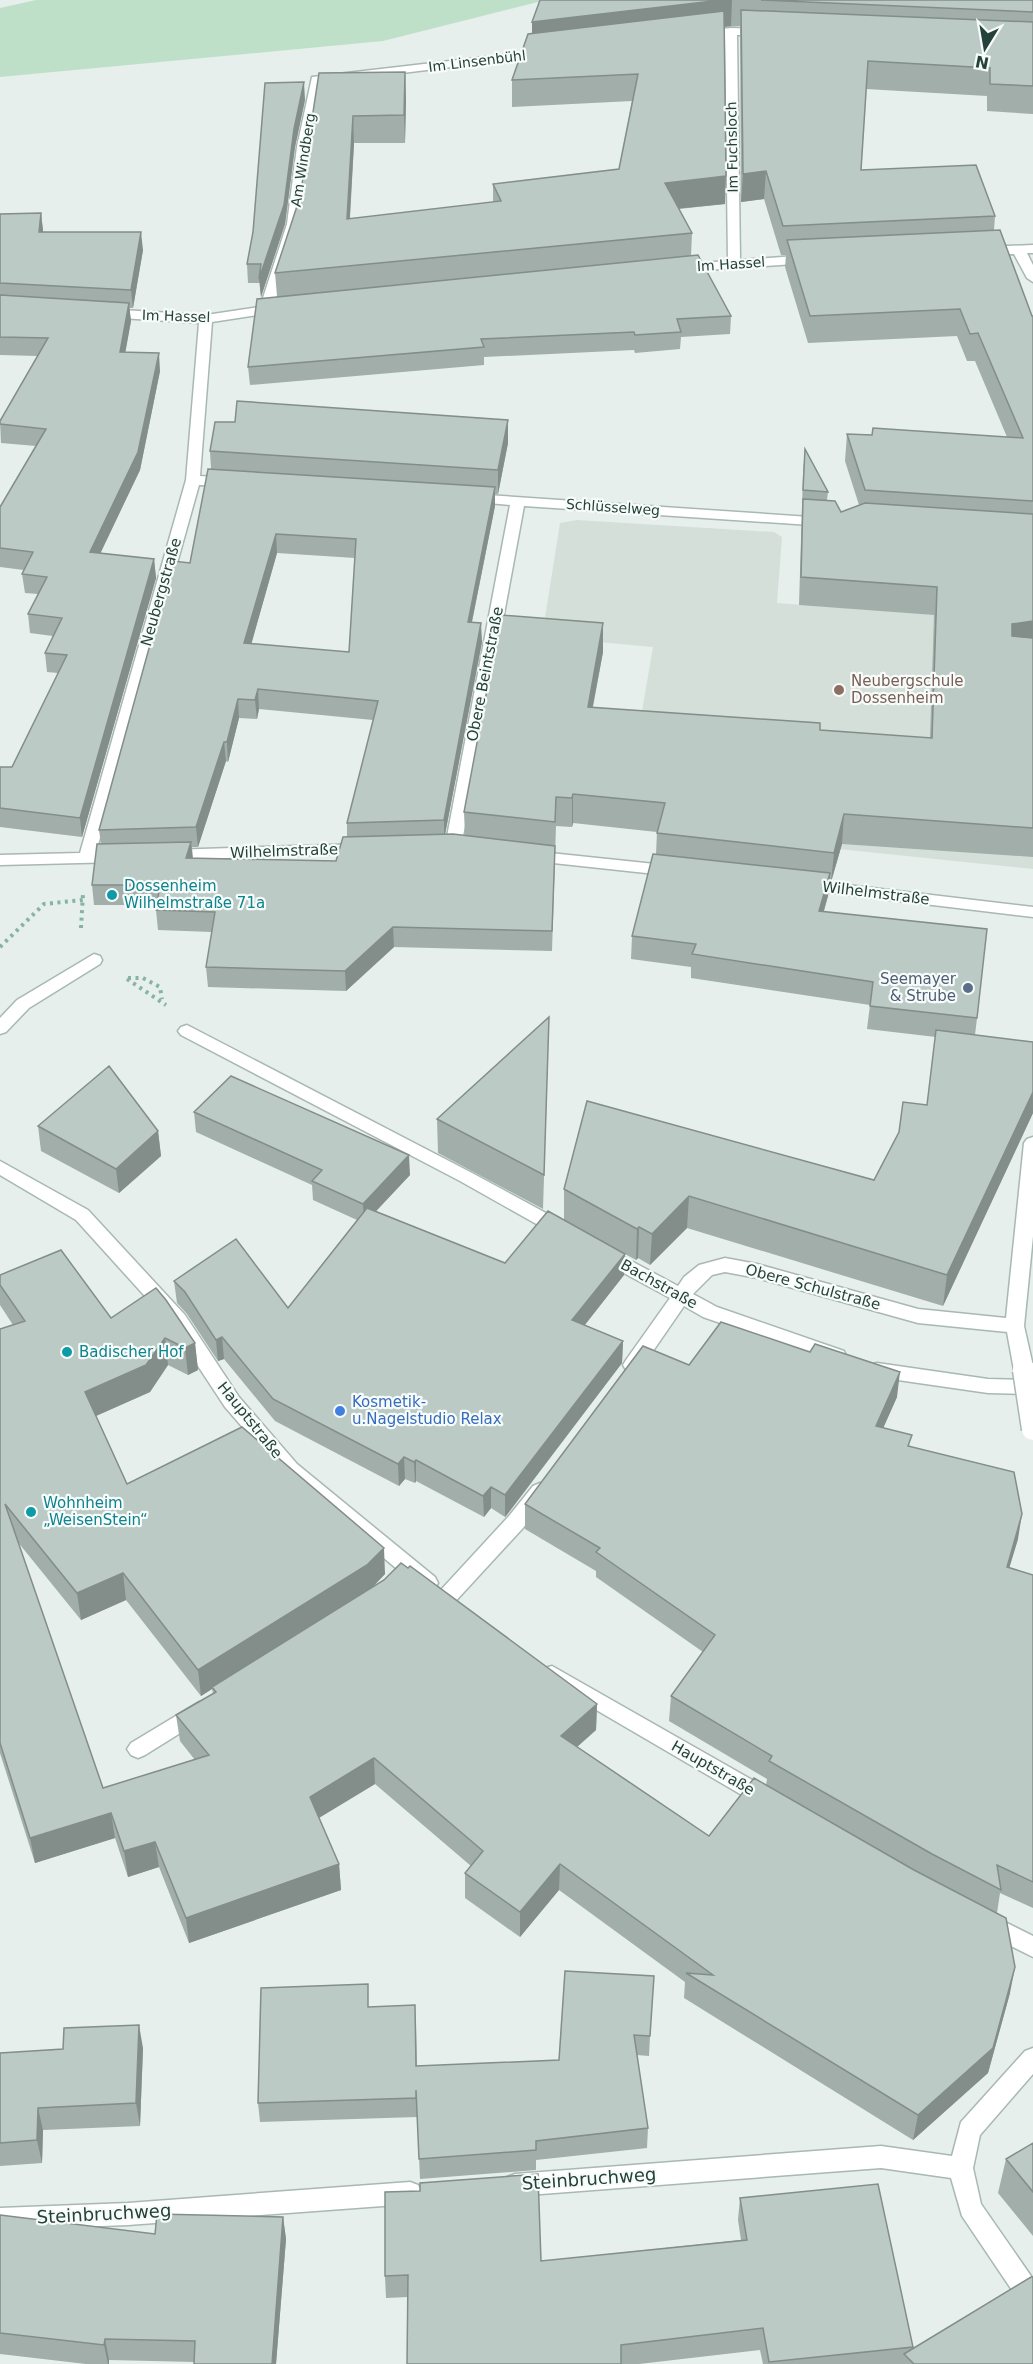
<svg xmlns="http://www.w3.org/2000/svg" width="1033" height="2364" font-family="'DejaVu Sans',sans-serif">
	<style>
		.built { fill: #d4dfda }
		.green { fill: #bfe0c8 }
		.lines { fill: none; stroke-linecap: round; stroke-linejoin: round }
		.minor-casing { stroke: #a8b8b2; stroke-width: 3 }
		.path { stroke: #86b3a5; stroke-width: 4; stroke-dasharray: 3 4.5; stroke-linecap: butt }
		.minor { fill: #fff; fill-rule: evenodd }
		.minor-bridge-casing { stroke: #a8b8b2; stroke-width: 25; stroke-linecap: butt }
		.minor-bridge { stroke: #fff; stroke-width: 22 }
		.wall { fill: #a1aea9; fill-rule: evenodd }
		.shaded-wall { fill: #838d89 }
		.building { fill: #bbcac4; stroke: #838d89; stroke-width: 1.5; fill-rule: evenodd }
		.education-dot { fill: #8d6e63; stroke: #f7fbf9; stroke-width: 2 }
		.culture-dot { fill: #0f9aa8; stroke: #f7fbf9; stroke-width: 2 }
		.service-dot { fill: #5c6f8a; stroke: #f7fbf9; stroke-width: 2 }
		.shop-dot { fill: #3f7fe0; stroke: #f7fbf9; stroke-width: 2 }
		.labels { text-anchor: middle; stroke-width: 4.5; stroke-linejoin: round; paint-order: stroke }
		.far-street-label { font-size: 14px; fill: #24423a; stroke: #f7fbf9 }
		.street-label { font-size: 15px; fill: #24423a; stroke: #f7fbf9 }
		.education-label { font-size: 15px; fill: #785e54; stroke: #f7fbf9; text-anchor: start }
		.culture-label { font-size: 15px; fill: #0d838f; stroke: #f7fbf9; text-anchor: start }
		.service-label { font-size: 15px; fill: #4e5e75; stroke: #f7fbf9; text-anchor: end }
		.shop-label { font-size: 15px; fill: #366cbe; stroke: #f7fbf9; text-anchor: start }
		.near-street-label { font-size: 18px; fill: #24423a; stroke: #f7fbf9 }
	</style>
	<rect width="100%" height="100%" fill="#e6efeb"/>
	<path class="built" d="M577 520 774 532 782 537 777 603 1033 622V869L819 847 638 734 653 647 542 637 560 523Z"/>
	<path class="green" d="M36 0H546L383 41 0 77V8Z"/>
	<g class="lines">
		<g class="minor-casing">
			<path id="minor" d="M731 28 764 29 770 32 764 35H737L740 260 809 255 815 259 809 263 678 272 673 271 672 268 673 265 728 261 725 35 702 37 696 34 702 31Z
				M544 50 548 51V55L321 83 309 147 299 224 274 305H283L285 308 278 312 212 322 200 476 229 478 236 482 229 486 199 485 96 852H120L128 857 120 862 0 865V855L80 853 186 480 199 323 105 317 98 313 105 309 206 315 260 307 287 224 297 147 312 77Z
				M1033 245V253H1027L1033 265V282L1027 278 1014 254 984 255 978 251 984 247Z
				M472 494 825 518 832 522 825 526 524 506 461 847 453 852 445 847 510 505 467 501 465 498Z
				M363 844 369 845 371 849 369 853 169 860 161 855 169 850Z
				M531 851 674 866 680 867 682 871 680 875 674 876 525 860 523 856Z
				M805 880 1033 907V917L799 889 797 885 799 881Z
				M94 954 100 956 102 960 100 964 29 1008 6 1032 0 1034V1018L17 1000Z
				M187 1025 472 1173 568 1225 571 1230 568 1235 562 1237 556 1235 460 1181 181 1035 178 1031 181 1027Z
				M1033 1137V1236L1024 1326 1033 1366 1031 1375 1024 1377 1017 1375 1014 1370 1007 1332 918 1323 757 1278 725 1272 712 1275 693 1294 717 1307 844 1351 846 1356 844 1361 837 1363 830 1361 703 1317 684 1306 640 1370 633 1372 626 1370 623 1365 626 1360 670 1298 598 1259 596 1254 598 1249 605 1247 678 1286 684 1277 699 1265 725 1258 757 1264 918 1309 1006 1318 1024 1143 1027 1139Z
				M0 1161 88 1210 185 1315 239 1397 297 1464 435 1577 438 1583 435 1589 428 1591 421 1589 283 1474 225 1407 171 1325 76 1220 0 1175Z
				M877 1363 988 1379 1033 1380V1394L988 1393 877 1377 870 1375 867 1370 870 1365Z
				M540 1483 547 1486 550 1491 523 1528 453 1604 446 1606 439 1604 436 1598 439 1592 509 1516 533 1486Z
				M552 1666 775 1793 778 1799 775 1805 767 1808 759 1805 545 1680 542 1674 545 1668Z
				M199 1702 206 1705 209 1711 206 1717 145 1755 138 1758 131 1755 127 1749 131 1743Z
				M989 1914 1033 1936V1957L981 1931 978 1924 981 1917Z
				M1033 2048V2074L980 2135 973 2168 981 2204 1033 2279V2312L1024 2308 962 2216 951 2178 881 2168 515 2196 507 2193 503 2185 507 2177 515 2174 881 2146 952 2156 961 2122 1025 2051Z
				M410 2182 418 2185 422 2193 418 2201 410 2204 128 2225 0 2230V2208L128 2203Z"/>
		</g>
		<path class="path" d="M81 928 83 894
			M0 947 44 904 83 900
			M128 978H143L160 987 162 999
			M127 979 166 1005"/>
		<use href="#minor" class="minor"/>
		<g class="minor-bridge-casing">
			<path id="minor-bridge" d="M1024 1370 1033 1429"/>
		</g>
		<use href="#minor-bridge" class="minor-bridge"/>
	</g>
	<path class="wall" d="M540 0H1033V114L987 111V96L866 89 861 170 995 216 994 230 1032 316H1033V857L842 844 831 882H829L828 896 824 911 977 1018 975 1035 1033 1042V1113L943 1306 687 1228 650 1265 638 1258 636 1260 625 1254 624 1275 585 1325 623 1341 622 1363 507 1515 505 1517 491 1508 484 1517 416 1481 415 1483 405 1479 399 1486 275 1421 224 1359 218 1361 187 1314 177 1303 174 1281 288 1308 357 1220 313 1200 312 1185 196 1132 194 1112 410 1175 376 1211 505 1263 564 1220V1189L874 1180 927 1105 936 1037 867 1029 870 1005 691 978V967L631 959 632 936 656 854 657 832 573 823 572 827 556 826 552 951 394 947 346 991 208 987 206 967 212 932 158 930 156 910 157 905H94L92 885 101 844 99 830 190 563 211 469 210 451 508 443 498 494H495V506L472 622 482 642 445 834 465 836 464 812 603 652 593 707 820 730 930 738 934 615 799 605 803 473 805 449 828 492 827 500 841 512 859 505 845 461 847 434 872 435 1007 437 975 361H967L957 336 808 343 785 267 786 255H781L764 199 741 202 740 26 724 27 725 204 679 209 692 233 691 256 731 316 730 334 681 337 680 349 635 353 634 350 484 357V365L250 385 248 367 277 296 275 273 300 197 319 73 405 72 406 100 405 143H354L350 219 493 202V184L619 169 632 101 512 107V80L532 33V22ZM277 553 355 558 349 652 251 644ZM259 709 373 720 347 823V837L336 861 193 859 192 847H198L226 761 228 762 239 718 257 719Z
		M305 100 295 147 285 224 261 297 260 283H248L247 264Z
		M41 213 43 232 143 250 133 308H129L131 321 125 352 160 371 140 470 100 553 154 559 156 578 82 837 0 827V767H12L58 673 47 672 45 653 53 636 30 633 28 614 38 594 25 593 22 574 24 570 0 567V507L36 446 1 443 0 421 38 356 0 355V214Z
		M549 1017 548 1051 543 1209 438 1153 437 1119Z
		M38 1126 158 1131 161 1156 119 1193 41 1151Z
		M0 1275 111 1318 195 1343 198 1370 188 1375 168 1365 150 1392 96 1416 127 1484 385 1574 371 1588 408 1568 597 1704 596 1730 577 1747 709 1836 766 1785 767 1779 669 1721 671 1696 703 1652 596 1577V1571L525 1529V1504L689 1365 897 1397 883 1428 910 1446 1018 1539 1009 1568 1033 1575V1908L1000 1893 997 1913 1010 1993 988 2073 913 2140 684 1998 685 1982 559 1890 520 1937 465 1898V1873L471 1866 375 1784 319 1818 339 1864 341 1890 189 1943 159 1867 128 1877 115 1838 35 1863 0 1753V1329L13 1325 0 1305ZM17 1541 81 1620 126 1600 201 1696 212 1689 213 1694 176 1715 180 1741 195 1760 103 1788Z
		M565 1971 650 2036 649 2056 637 2055 648 2128 647 2148 536 2160V2170L420 2179 417 2111V2117L260 2122 258 2103 370 2007 416 2025 417 2066 559 2060Z
		M143 2048 140 2126 43 2130 42 2163 0 2166V2053Z
		M1033 2143V2236L998 2193 1006 2159Z
		M740 2198 913 2347 912 2349 1033 2364H763L760 2350 639 2364H407L408 2297 386 2298 385 2276 541 2261 741 2240 738 2220Z
		M0 2215 155 2234 283 2217 286 2239 276 2364H194V2362L109 2360V2364H86L0 2354Z"/>
	<path class="shaded-wall" d="M722 0H732L731 26 532 49V22Z
		M405 72 406 100 405 143 404 115Z
		M304 82 305 100 295 147 285 224 261 297 259 279Z
		M353 116 354 143 348 247 347 219Z
		M766 171 764 199 741 202 743 174Z
		M726 176 725 204 664 210 665 183Z
		M41 213 43 230 41 250 39 232Z
		M141 232 143 250 133 308 131 290Z
		M129 303 131 321 122 371 120 352Z
		M159 353 160 371 140 470 92 571 90 552Z
		M508 420V443L498 494V470Z
		M495 487V506L468 641V622Z
		M276 534 277 553 246 663 244 643Z
		M154 559 156 578 82 837 80 818Z
		M1033 621V649L1008 653 1012 624Z
		M481 623 482 642 444 840V820Z
		M603 623V652L587 736 588 707Z
		M258 689 259 709 257 719 255 700Z
		M238 699 239 718 228 762 227 742Z
		M224 742 226 761 198 847 196 827Z
		M573 794V823L572 827V798Z
		M844 814 842 844 831 882 834 853Z
		M191 842 193 862 186 858Z
		M830 873 828 896 817 934 819 911Z
		M393 927 394 947 346 991 345 971Z
		M1033 1092V1113L943 1306 947 1275Z
		M158 1131 161 1156 119 1193 116 1169Z
		M409 1155 410 1175 364 1224 363 1204Z
		M689 1196 687 1228 650 1265 652 1234Z
		M639 1227 638 1258 636 1260 637 1229Z
		M625 1254 624 1275 572 1341V1320Z
		M222 1337 224 1359 218 1361 216 1340Z
		M165 1338 168 1365 150 1392 89 1419 85 1392Z
		M623 1341 622 1363 505 1517V1495Z
		M195 1343 198 1370 188 1375 185 1348Z
		M900 1372 897 1397 873 1451 876 1426Z
		M404 1457 405 1479 399 1486 398 1464Z
		M416 1460V1481L415 1483 414 1462Z
		M491 1487V1508L484 1517 483 1496Z
		M1022 1514 1018 1539 1002 1592 1007 1567Z
		M384 1548 385 1574 369 1591 212 1687V1689L201 1696 198 1670Z
		M123 1573 126 1600 81 1620 77 1593Z
		M597 1704 596 1730 560 1762 561 1736Z
		M374 1758 375 1784 312 1822 310 1797Z
		M111 1813 115 1838 35 1863 30 1838Z
		M155 1842 159 1867 128 1877 124 1851Z
		M339 1864 341 1890 189 1943 186 1918Z
		M560 1864 559 1890 520 1937V1912Z
		M1015 1967 1010 1993 988 2073 913 2140 918 2115Z
		M139 2025 143 2048 140 2126 136 2103Z
		M38 2108 43 2130 42 2163 37 2140Z
		M283 2217 286 2239 276 2364H272Z
		M105 2339 109 2360V2364H108L104 2345Z"/>
	<path class="building" d="M540 0H722L532 22Z
		M761 0H1033V12Z
		M741 10 1033 22V86L990 84V68L868 61 861 170 976 165 995 216 783 226 766 171 743 174Z
		M724 11 726 176 665 183 692 233 275 273 300 197 319 73 405 72 404 115 353 116 347 219 501 201 493 184 619 169 638 74 512 80 528 34Z
		M304 82 294 129 284 205 259 279 261 264H247L253 232 265 83Z
		M41 213 39 232H141L131 290 0 283V214Z
		M1000 230 1032 316H1033V501L865 490 847 434 872 435 873 428 1023 438 978 333 970 334 960 309 810 316 787 240Z
		M698 255 731 316 677 319 681 332 635 335 634 332 481 339 484 347 248 367 257 299Z
		M0 295 129 303 120 352 159 353 138 452 90 552 154 559 80 818 0 808V767H12L67 655 45 653 62 618 28 614 47 577 22 574 33 552 0 548V507L46 429 0 424V421L48 338 0 337Z
		M237 401 508 420 498 470 210 451 215 422H235Z
		M805 449 828 492 803 490Z
		M208 469 495 487 468 622 481 623 444 820 347 823 378 701 258 689 255 700 238 699 227 742H224L196 827 99 830 173 561 190 563ZM276 534 356 539 349 652 244 643Z
		M803 499 835 501 841 512 865 503 1033 514V621L1012 624V636L1033 638V828L844 814 834 853 657 833 665 803 573 794 572 798 556 797 555 822 464 812 501 615 603 623 588 707 820 723V730L932 738 937 587 801 577Z
		M453 834 555 846 552 931 393 927 345 971 206 967 215 912 156 910 160 885H92L97 844 191 842 186 858 336 861 343 837Z
		M653 854 830 873 819 911 987 929 977 1018 870 1006 873 982 692 954 696 944 632 936Z
		M549 1017 544 1175 437 1119Z
		M936 1030 1033 1042V1092L947 1275 689 1196 652 1234 639 1227 637 1229 564 1189 587 1101 874 1180 899 1132 903 1102 927 1105Z
		M109 1066 158 1131 116 1169 38 1126Z
		M231 1076 409 1155 363 1204 312 1181 322 1170 194 1112Z
		M367 1208 505 1263 548 1211 625 1254 572 1320 623 1341 505 1495 491 1487 483 1496 416 1460 414 1462 404 1457 398 1464 273 1399 222 1337 216 1340 185 1292 174 1281 236 1239 288 1308Z
		M61 1250 111 1318 156 1288 166 1300 195 1343 185 1348 165 1338 146 1365 85 1392 127 1484 242 1427 384 1548 367 1565 198 1670 123 1573 77 1593 5 1504 103 1788 209 1755 176 1715 216 1692 212 1687 384 1580 401 1563 408 1568 410 1566 597 1704 561 1736 709 1836 754 1778 914 1870 1006 1918 1015 1967 993 2048 918 2115 686 1973 713 1975 560 1864 520 1912 465 1873 483 1851 374 1758 310 1797 339 1864 186 1918 155 1842 124 1851 111 1813 30 1838 0 1743V1329L25 1321 0 1285V1275Z
		M721 1322 810 1352 815 1344 900 1372 876 1426 912 1435 908 1446 1014 1472 1022 1514 1007 1567 1033 1575V1882L997 1865 1001 1890 932 1854 769 1761 772 1756 671 1696 715 1635 596 1552 600 1548 525 1504 643 1346 689 1365Z
		M565 1971 654 1976 650 2036 634 2035 648 2128 536 2141V2150L419 2159 416 2090V2098L258 2103 261 1988 368 1984V2007L415 2005 416 2066 559 2060Z
		M139 2025 136 2103 38 2108 37 2140 0 2143V2053L63 2049 64 2028Z
		M1033 2143V2192L1006 2159Z
		M538 2174 541 2261 747 2240 740 2198 878 2184 913 2347 769 2362 763 2328 621 2345V2364H407L408 2275 385 2276V2192L420 2191V2183Z
		M157 2214 283 2217 272 2364H194L195 2341 105 2339 104 2345 0 2333V2215L155 2234Z
		M1031 2277H1033V2364H914L904 2354Z"/>
	<circle class="education-dot" cx="839" cy="690" r="6"/>
	<g class="culture-dot">
		<circle cx="112" cy="895" r="6"/>
		<circle cx="67" cy="1352" r="6"/>
		<circle cx="31" cy="1512" r="6"/>
	</g>
	<circle class="service-dot" cx="968" cy="988" r="6"/>
	<circle class="shop-dot" cx="340" cy="1411" r="6"/>
	<g class="labels">
		<g class="far-street-label">
			<text transform="translate(477 61) rotate(-7)" y="5">Im Linsenbühl</text>
			<text transform="translate(732 147) rotate(-91)" y="5">Im Fuchsloch</text>
			<text transform="translate(303 160) rotate(-81)" y="5">Am Windberg</text>
			<text transform="translate(731 264) rotate(-4)" y="5">Im Hassel</text>
			<text transform="translate(176 316) rotate(2)" y="5">Im Hassel</text>
			<text transform="translate(613 507) rotate(4)" y="5">Schlüsselweg</text>
		</g>
		<g class="street-label">
			<text transform="translate(161 592) rotate(-74)" y="5">Neubergstraße</text>
			<text transform="translate(485 674) rotate(-79)" y="5">Obere Beintstraße</text>
			<text transform="translate(284 851) rotate(-2)" y="5">Wilhelmstraße</text>
			<text transform="translate(876 893) rotate(7)" y="5">Wilhelmstraße</text>
			<text transform="translate(659 1284) rotate(29)" y="5">Bachstraße</text>
			<text transform="translate(813 1287) rotate(15)" y="5">Obere Schulstraße</text>
			<text transform="translate(250 1420) rotate(51)" y="5">Hauptstraße</text>
			<text transform="translate(713 1768) rotate(30)" y="5">Hauptstraße</text>
		</g>
		<g class="education-label">
			<text x="851" y="686">Neubergschule<tspan x="851" dy="17">Dossenheim</tspan></text>
		</g>
		<g class="culture-label">
			<text x="124" y="891">Dossenheim<tspan x="124" dy="17">Wilhelmstraße 71a</tspan></text>
			<text x="79" y="1357">Badischer Hof</text>
			<text x="43" y="1508">Wohnheim<tspan x="43" dy="17">„WeisenStein“</tspan></text>
		</g>
		<g class="service-label">
			<text x="956" y="984">Seemayer<tspan x="956" dy="17">&amp; Strube</tspan></text>
		</g>
		<g class="shop-label">
			<text x="352" y="1407">Kosmetik-<tspan x="352" dy="17">u.Nagelstudio Relax</tspan></text>
		</g>
		<g class="near-street-label">
			<text transform="translate(589 2179) rotate(-4)" y="6">Steinbruchweg</text>
			<text transform="translate(104 2214) rotate(-3)" y="6">Steinbruchweg</text>
		</g>
	</g>
	<g transform="translate(985 48) rotate(191)" stroke="#f7fbf9" stroke-width="4.5" paint-order="stroke">
	<path d="M0-4.5L10 22L0 15L-10 22Z" fill="#24423a"/>
	<text y="-9" font-size="16" font-weight="bold" text-anchor="middle" fill="#24423a">N</text>
	</g>
</svg>
